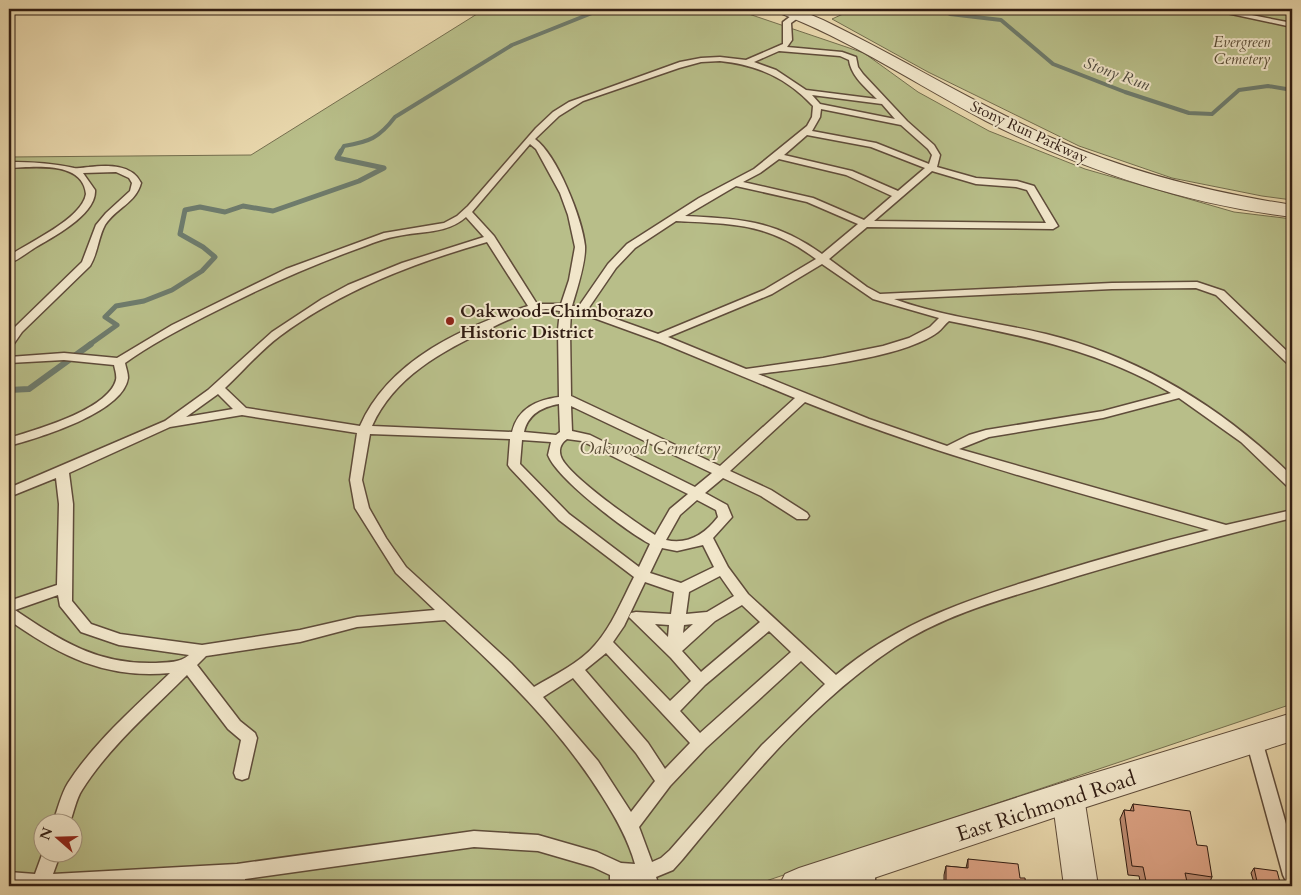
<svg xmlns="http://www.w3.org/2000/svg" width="1301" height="895" font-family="Cardo,serif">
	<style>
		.green { fill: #b8be89; stroke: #746e4e; fill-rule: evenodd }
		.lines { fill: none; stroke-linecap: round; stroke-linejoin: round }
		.stream-far2 { stroke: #6e7b6c; stroke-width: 4 }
		.stream-far1 { stroke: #6e7b6c; stroke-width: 5 }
		.stream { stroke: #6e7b6c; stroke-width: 6 }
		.service-casing { stroke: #5f4c3a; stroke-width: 3 }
		.minor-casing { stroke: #5f4c3a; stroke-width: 2 }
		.tertiary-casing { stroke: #5f4c3a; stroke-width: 2 }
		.service { fill: #f1e6ca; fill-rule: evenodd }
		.minor { fill: #f1e6ca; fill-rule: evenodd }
		.tertiary { fill: #f1e6ca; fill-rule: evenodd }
		.wall { fill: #be8c72; stroke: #311d13 }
		.building { fill: #dda385; stroke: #311d13 }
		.poi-dot { fill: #8f2418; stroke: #f1e6ca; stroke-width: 2 }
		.labels { text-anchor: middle; stroke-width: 4; stroke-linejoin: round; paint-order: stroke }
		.far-park-label { font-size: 15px; font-style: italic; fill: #5a4d36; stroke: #f1e6ca }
		.far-street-label { font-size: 15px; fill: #311d13; stroke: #f1e6ca }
		.far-water-label { font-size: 16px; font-style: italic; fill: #504c40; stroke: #f1e6ca }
		.poi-label { font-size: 18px; font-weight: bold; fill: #311d13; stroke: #f1e6ca; text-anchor: start }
		.park-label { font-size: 18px; font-style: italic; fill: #5a4d36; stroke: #f1e6ca }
		.near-street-label { font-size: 21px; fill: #311d13; stroke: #f1e6ca }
	</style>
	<rect width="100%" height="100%" fill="#e9d8ad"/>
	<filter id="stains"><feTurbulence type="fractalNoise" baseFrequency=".004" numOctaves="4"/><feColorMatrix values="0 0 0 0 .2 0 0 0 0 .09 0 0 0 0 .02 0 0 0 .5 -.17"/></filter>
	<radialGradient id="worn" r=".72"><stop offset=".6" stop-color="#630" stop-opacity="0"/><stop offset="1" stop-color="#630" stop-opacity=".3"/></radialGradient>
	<path class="green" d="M485 9H734L864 53 918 92 989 131 1085 169 1234 212 1292 219V704L751 886H9V157L251 155ZM42 822H72V852H42Z
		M854 9H1292V200L1262 196 1172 178 1079 146 928 72 832 19Z"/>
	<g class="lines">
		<path class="stream-far2" d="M939 9 950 14 1001 20 1053 64 1125 92 1189 113 1212 114 1239 90 1268 86 1292 90
			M340 153 344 146C369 142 379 138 395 117L512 45 602 9"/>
		<path class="stream-far1" d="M89 345 117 325 105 317 116 306 144 301 172 290 202 271 215 257 203 247 180 234 185 210 200 207 225 212 243 206 273 211 359 181 384 168 337 158 341 151"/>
		<path class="stream" d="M9 390 29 389 91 344"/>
		<g class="service-casing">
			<path id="service" d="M1208 9H1221L1292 23V27Z
				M795 13 802 15 791 23 792 40 787 47 842 52 856 57 858 67 863 74 907 121 934 145 940 155 937 167 976 178 1017 181 1034 186 1058 226 1053 229 867 227 829 259 867 287 880 294 1112 283 1197 282 1224 291 1292 356V365L1288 364 1216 295 1196 288 1112 289 894 299C943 317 995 322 1046 334 1140 357 1223 408 1292 476V487L1287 486 1241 442 1179 398 1103 418 989 437 959 449 1226 525 1292 510V518C1212 538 1132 559 1052 584 999 600 942 616 895 647 811 703 746 783 682 860L673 870 656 877 659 886H641L640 880H628V886H610V875L593 867 538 851 474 847 245 879V886H227L228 880 125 886H9V872L35 874 43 852H61L53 874 237 864 474 831 538 835 597 852 621 863 635 864C628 839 616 818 602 796 560 729 503 673 445 620L357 627 300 642 206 656 197 665 240 721 255 733 257 738 248 778 242 780 236 778 234 773 241 740 228 729 187 675C153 709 108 748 82 790 76 799 74 812 70 822H53C58 809 61 794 68 783 95 741 135 707 170 673 105 679 60 656 9 620V601L57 585 59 504 56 478 9 497V488L165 421 208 390 272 332 322 299 348 285 402 263 484 237 466 217C447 234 421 231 398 236 386 238 375 242 365 246 309 266 256 290 204 317 177 331 150 345 125 363 126 368 128 373 128 378 123 413 38 438 9 446V438C35 430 108 410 116 380 117 375 115 370 114 365L64 360 9 363V357L64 353 117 358 172 325 286 269 384 233 444 223 457 216 468 206 536 128 553 112 569 102 680 62 701 58 720 57 746 60 783 44V22ZM779 51 840 56 849 60C851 76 866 88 877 99L806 90 776 70 754 62ZM720 61C758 65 787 78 813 106L812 117 807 126 754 169 699 198 627 244 608 264 579 306H572C577 289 586 262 585 246 582 218 557 155 535 139L559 116 583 101 679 68 701 62ZM812 95 882 104 895 119 820 104ZM821 109 901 125 928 149 932 155 929 164 876 143 812 131 820 117ZM807 135 871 147 925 168 898 191 852 171 784 155ZM530 144 536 149 560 193 568 215 575 247 569 280 561 304H537L494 236 472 212ZM779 159 846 175 892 196 864 220 813 198 743 182 760 173ZM932 171 976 184 1016 187 1027 190 1046 223 874 221ZM736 186 807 202 858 224 822 254C775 220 741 219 685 216ZM676 221C734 224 768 223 816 259L764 290 658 334 588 309 616 268 635 248ZM487 242 528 306C463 327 389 360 360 426L246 408 225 388C243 371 260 351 280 336 342 290 414 263 487 242ZM822 264 873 299 939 318 930 327 909 338 883 346 823 358 746 369 668 337 772 294ZM546 309 560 311 558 330 559 397C537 400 518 408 512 432L372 426C394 377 442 351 489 329 507 320 526 311 546 309ZM571 312 580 313 660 342 795 398 720 466 571 396 570 330ZM949 321C1028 337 1100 351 1171 393L1103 411 986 430 969 435 947 446 869 419 758 374C804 368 902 359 938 332 942 329 945 324 949 321ZM218 394 233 409 186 417ZM805 402C936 455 1073 491 1209 530 1156 543 1103 558 1051 574 972 598 900 621 836 675L748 594 728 567 713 538 732 517 727 505 705 493 723 478 761 496 797 519H807L809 516 807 513 771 490 730 471ZM559 404 560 432 556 435 524 432C528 414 542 407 559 404ZM571 406 712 473 695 487 590 435 572 431ZM242 415 357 433 350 480 355 508 396 573 435 610 357 617 300 630 202 645 120 634 91 624 72 601 73 504 69 473 170 427ZM370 434 510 439 508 465 510 468 559 520 634 577C622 600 612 626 595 645 580 663 554 675 534 687L511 663 406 567 386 538 369 508 362 480ZM567 439 582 441 688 494 670 509 655 535C635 522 573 479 562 459 558 451 560 444 567 439ZM522 440 551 442 548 455C557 479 626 531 650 544L639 567 569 514 520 464ZM697 500 716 510 718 517C705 534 688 545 666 540L680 515ZM703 545 714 567 681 583 650 573 662 548 677 551ZM720 576 734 596 707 612 686 614 689 592ZM645 582 674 592 671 614 636 612 631 613 629 617 671 658 691 681 670 701 613 642 624 626ZM58 595 60 606 81 632 119 645 189 655C180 663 168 662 156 663 98 665 61 641 15 610ZM742 605 760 622 701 672 682 651 715 621ZM655 624 669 625 668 637ZM693 624 683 633 684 625ZM769 631 791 652 700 733 680 711 705 685ZM606 653 690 743 665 769 648 743 585 670ZM801 661 825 684 762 745 670 850 661 858 652 862 639 827 670 786 706 748ZM573 678 636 753 655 781 631 812 598 761 543 697Z
				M9 162C32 162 52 163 74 168 79 169 85 167 89 167 108 165 132 164 141 183 136 203 116 208 105 225 98 238 98 253 90 266L22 332 13 345 9 346V335L14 328 82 262 96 225 106 213 130 191 132 183 129 178 116 172 83 173 95 190C97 215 51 238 33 249 25 254 17 261 9 263V256C29 242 82 219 86 194 83 160 32 167 9 168Z
				M1254 733 1260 735 1262 740 1292 845V883L1286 881 1283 875 1246 740 1248 735Z
				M866 857 872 859 875 865V886H857V865L860 859Z"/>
		</g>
		<g class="minor-casing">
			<path id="minor" d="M1068 784 1079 787 1084 797 1098 886H1064L1052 797 1057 787Z"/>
		</g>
		<g class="tertiary-casing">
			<path id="tertiary" d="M775 9H797L823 20C900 57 973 103 1052 138 1129 172 1209 192 1292 205V217C1185 204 1082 170 986 121 917 85 851 40 777 12Z
				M1292 713V741L1068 813 850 886H779L785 874 799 868 1068 781Z"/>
		</g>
		<use href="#service" class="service"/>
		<use href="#minor" class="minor"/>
		<use href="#tertiary" class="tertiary"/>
	</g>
	<path class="wall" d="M1133 804 1197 845 1212 877 1208 886 1187 883 1188 886H1141L1139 876 1128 875 1120 819 1124 810 1130 811Z
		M968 859 1020 878 1026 886H944V875L946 866 966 868Z
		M1254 868 1281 886H1255L1251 873Z"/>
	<path class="building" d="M1133 804 1190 811 1197 845 1207 846 1212 877 1185 873 1188 886H1147L1143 867 1132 866 1124 810 1134 811Z
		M968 859 1018 864 1020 878H1025L1026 886H946V866L968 868Z
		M1254 868 1277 871 1281 886H1258Z"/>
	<circle class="poi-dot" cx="450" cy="321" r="5"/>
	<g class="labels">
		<g class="far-park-label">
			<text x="1242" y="47">Evergreen<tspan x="1242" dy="17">Cemetery</tspan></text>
		</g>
		<g class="far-street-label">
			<text transform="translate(1029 132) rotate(25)" y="5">Stony Run Parkway</text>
		</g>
		<g class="far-water-label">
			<text transform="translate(1117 73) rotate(20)" y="6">Stony Run</text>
		</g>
		<g class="poi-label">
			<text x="460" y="317">Oakwood-Chimborazo<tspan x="460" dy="21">Historic District</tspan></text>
		</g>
		<g class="park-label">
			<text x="650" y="454">Oakwood Cemetery</text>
		</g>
		<g class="near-street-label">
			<text transform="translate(1046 806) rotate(-18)" y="7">East Richmond Road</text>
		</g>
	</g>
	<rect width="1301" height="895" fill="none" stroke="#e9d8ad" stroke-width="30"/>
	<rect x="10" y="10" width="1281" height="875" fill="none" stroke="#311d13" stroke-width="2.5"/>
	<rect x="15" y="15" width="1271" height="865" fill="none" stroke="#311d13"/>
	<g transform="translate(58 838) rotate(290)"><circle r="24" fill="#f1e6ca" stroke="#a49681"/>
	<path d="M0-4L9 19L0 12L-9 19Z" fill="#8f2418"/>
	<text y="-8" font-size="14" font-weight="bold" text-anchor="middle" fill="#311d13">N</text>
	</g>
	<rect width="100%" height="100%" filter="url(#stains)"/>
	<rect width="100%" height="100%" fill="url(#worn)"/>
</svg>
